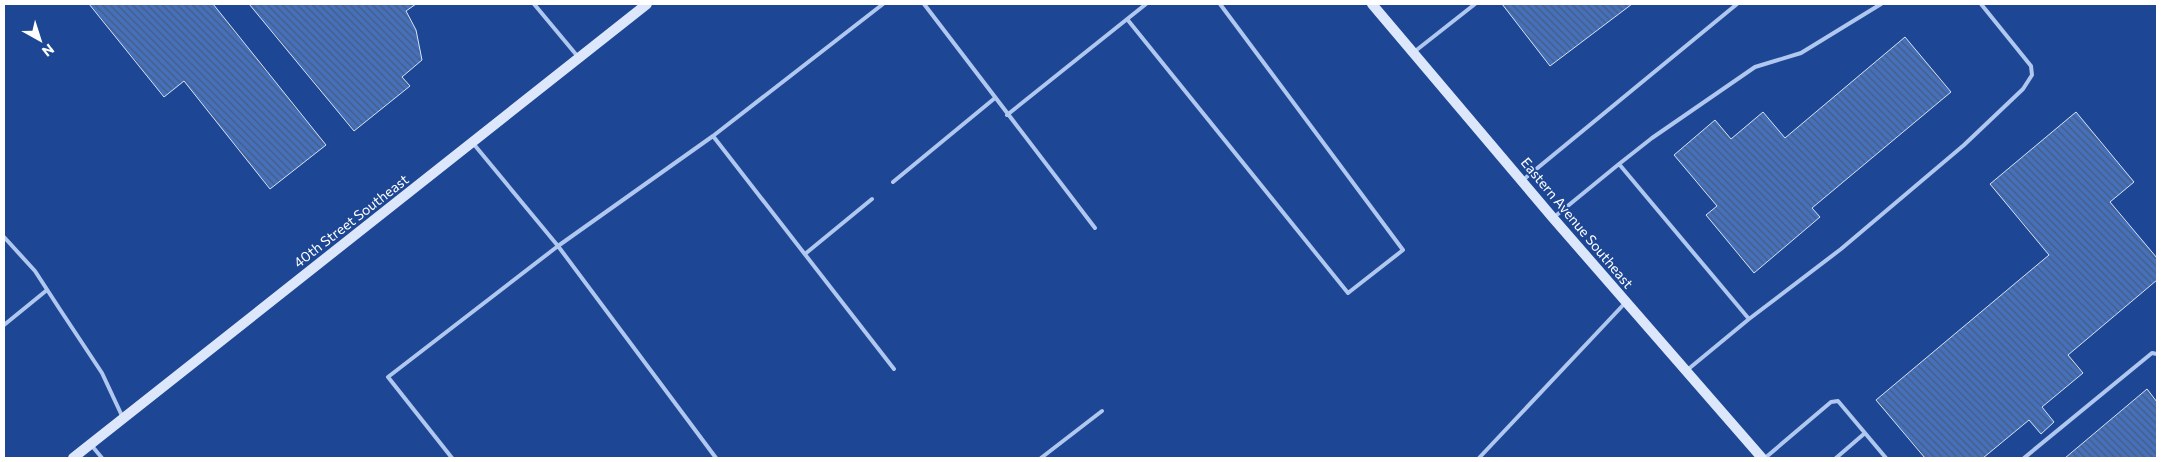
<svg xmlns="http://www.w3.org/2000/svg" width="2161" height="462" font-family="Commissioner,sans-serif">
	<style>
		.building { fill: url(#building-back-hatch); stroke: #d6e3fa }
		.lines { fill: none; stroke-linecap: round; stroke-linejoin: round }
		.lane { stroke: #b0c7ef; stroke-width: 4 }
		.secondary { stroke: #dde7fb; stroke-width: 10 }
		.labels { text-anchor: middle; stroke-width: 4; stroke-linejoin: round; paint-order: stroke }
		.street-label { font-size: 14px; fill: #fff; stroke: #1d4794 }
	</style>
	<defs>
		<pattern id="building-back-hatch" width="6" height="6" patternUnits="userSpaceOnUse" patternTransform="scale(1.25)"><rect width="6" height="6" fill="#4570bb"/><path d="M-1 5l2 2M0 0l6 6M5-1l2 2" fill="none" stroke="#495c7e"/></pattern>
	</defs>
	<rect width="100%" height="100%" fill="#1d4794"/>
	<path class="building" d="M89 4H213L326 145 270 189 184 81 164 97Z
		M249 4H416L406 11 416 30 422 60 402 77 410 86 354 131Z
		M1502 4H1632L1550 66Z
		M1905 37 1951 92 1812 208 1820 217 1754 273 1706 215 1717 206 1674 155 1715 120 1731 139 1763 112 1785 138Z
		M2076 112 2134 182 2110 202 2157 258V280L2068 355 2083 373 2042 407 2054 422 2041 434 2029 420 1983 458H1925L1876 400 2049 255 1990 184Z
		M2147 389 2157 402V458H2065Z"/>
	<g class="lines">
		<path class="lane" d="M534 4 579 58
			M924 4 1095 228
			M1127 19 1348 293 1403 250 1220 4
			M1414 52 1475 4
			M1007 115 1146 4
			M713 136 894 369
			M472 142 558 246 713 136 883 4
			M1619 164 1652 138 1755 67 1801 53 1881 4
			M1523 180 1737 4
			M893 182 995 98
			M1553 218 1619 164 1749 319 1686 371
			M4 237 35 271 59 308 102 373 123 418
			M805 254 872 199
			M1749 319 1841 249 1964 145 2023 89 2032 75 2031 66 1981 4
			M4 325 47 290
			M92 446 102 458
			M452 458 388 377 558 246 716 458
			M1041 458 1102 411
			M1479 458 1626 302
			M1765 458 1831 402 1838 401 1886 458
			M1836 458 1865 433
			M2024 458 2152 353 2157 354"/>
		<path class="secondary" d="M1372 4 1553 218 1762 458
			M73 458 647 4"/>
	</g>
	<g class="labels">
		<g class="street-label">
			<text transform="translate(351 221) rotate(-38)" y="5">40th Street Southeast</text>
			<text transform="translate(1577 223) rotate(50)" y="5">Eastern Avenue Southeast</text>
		</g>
	</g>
	<rect width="2161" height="462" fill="none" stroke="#ffffff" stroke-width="10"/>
	<g transform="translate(40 40) rotate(141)" stroke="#1d4794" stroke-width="4" paint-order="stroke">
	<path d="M0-4L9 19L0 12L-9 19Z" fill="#ffffff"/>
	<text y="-8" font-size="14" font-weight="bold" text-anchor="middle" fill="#ffffff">N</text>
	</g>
</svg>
